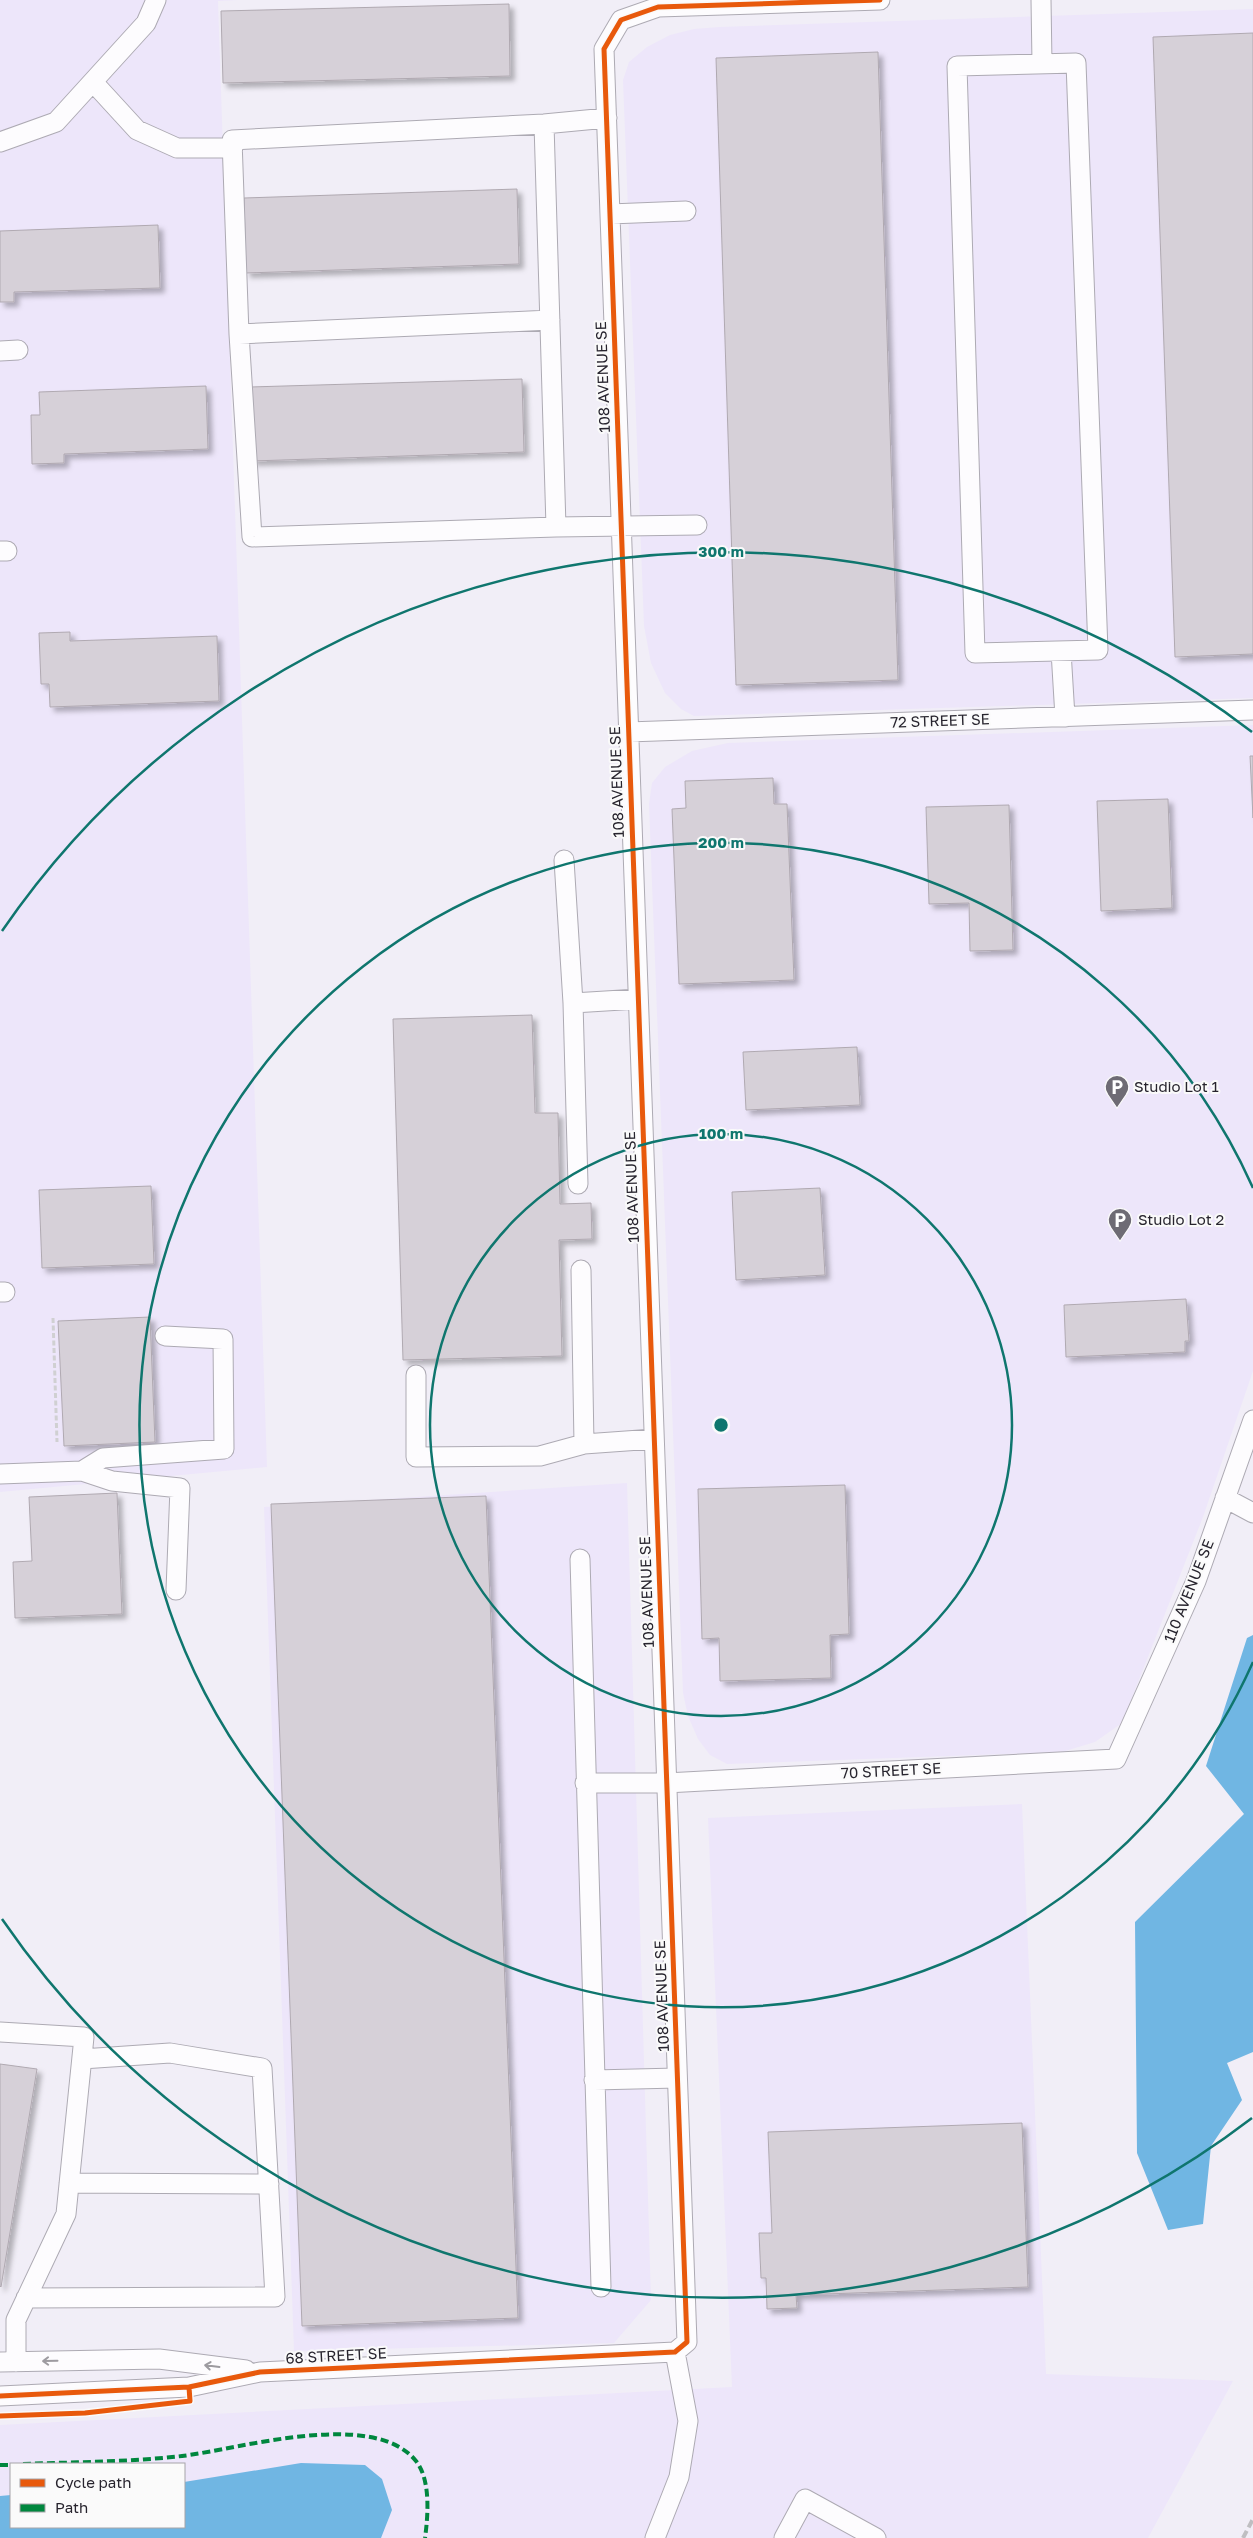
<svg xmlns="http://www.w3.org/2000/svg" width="1253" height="2538" font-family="'Golos Text',sans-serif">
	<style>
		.built { fill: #ede6fa; fill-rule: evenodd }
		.water { fill: #70b6e3 }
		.building { fill: #d6d0d8; stroke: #b0a9b1; filter: url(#shadow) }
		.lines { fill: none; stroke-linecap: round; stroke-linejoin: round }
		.minor-casing { stroke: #adaab3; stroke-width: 21 }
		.path { stroke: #d0d0d2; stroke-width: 3; stroke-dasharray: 5 2.5; stroke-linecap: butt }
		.minor { stroke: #fdfcfe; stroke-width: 19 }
		.rail { stroke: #bfbec1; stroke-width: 4; stroke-dasharray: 8 4; stroke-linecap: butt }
		.quiet { stroke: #00873e; stroke-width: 4; stroke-dasharray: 8 4; stroke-linecap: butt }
		.cycleway-casing { stroke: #fafafa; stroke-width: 8 }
		.cycleway { stroke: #e8590c; stroke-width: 5 }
		.oneway { stroke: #9d9ba0 }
		.ring { fill: none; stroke: #0f766e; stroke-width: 2.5 }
		.labels { text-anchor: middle; stroke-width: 4; stroke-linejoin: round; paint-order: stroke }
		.street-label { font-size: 15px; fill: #27242e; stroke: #fafafa }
		.poi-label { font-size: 15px; fill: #27242e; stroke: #fafafa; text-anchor: start }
		.centre { fill: #0f766e; stroke: #fafafa; stroke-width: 2.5 }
		.ring-label { font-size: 15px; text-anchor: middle; font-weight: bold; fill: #0f766e; stroke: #fafafa; stroke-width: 4; stroke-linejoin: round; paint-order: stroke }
	</style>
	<defs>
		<filter id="shadow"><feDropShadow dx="4.5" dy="4.5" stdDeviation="2.5" flood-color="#0004"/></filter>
	</defs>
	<rect width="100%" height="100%" fill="#f1eef7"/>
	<path class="built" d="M0 0H238L218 1 267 1467 0 1492Z
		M1253 9V698L694 716 681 709 665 693 651 663 644 626 623 80 629 62 647 47 670 35 694 29 720 27Z
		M1253 725V1371L1203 1517 1122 1723 1095 1742 1062 1752 727 1764 710 1755 698 1739 688 1716 683 1693 649 804 652 783 665 767 692 751 728 743Z
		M627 1483 651 2300 614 2343 294 2351 264 1507Z
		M1022 1804 1046 2374 1233 2381 1148 2538H0V2425L732 2387 708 1818ZM11 2464H184V2527H11Z"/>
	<path class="water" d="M1253 1635V2052L1227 2063 1242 2100 1211 2146 1203 2224 1168 2230 1137 2153 1135 1922 1244 1814 1206 1766 1247 1638Z
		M301 2463 365 2465 382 2479 392 2510 381 2538H0V2496L11 2495V2527H184V2482Z"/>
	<path class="building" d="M509 4 510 76 223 83 221 11Z
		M1253 33V654L1175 657 1153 37Z
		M878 52 898 680 736 685 716 58Z
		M517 189 519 264 246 273 244 198Z
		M158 225 160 288 14 292V302H0V231Z
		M522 379 524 452 252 461 250 387Z
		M206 386 208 449 64 454V463L32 464 31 415H40L39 392Z
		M70 632V641L217 636 219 701 50 707 49 684H41L39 633Z
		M1250 756H1253V818Z
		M773 778 774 804H787L794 980 679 984 672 809 686 808 685 781Z
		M1168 799 1172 908 1101 911 1097 801Z
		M1009 805 1013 950 970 951 969 903 929 904 926 807Z
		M532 1015 535 1113H558L560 1204 591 1203 592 1239 559 1240 562 1356 403 1360 393 1019Z
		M857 1047 860 1105 746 1110 743 1052Z
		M151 1186 154 1264 42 1268 39 1190Z
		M820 1188 825 1275 736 1280 732 1192Z
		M1186 1299 1189 1341H1185V1352L1066 1357 1064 1305Z
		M150 1317 155 1442 64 1446 58 1321Z
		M845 1485 849 1634 830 1635 831 1678 720 1681 719 1638 702 1639 698 1489Z
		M117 1493 122 1614 15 1618 13 1562 32 1561 29 1497Z
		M486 1496 518 2318 302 2326 271 1504Z
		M0 2064 37 2069 1 2287 0 2286Z
		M1022 2123 1028 2287 796 2295 797 2308 767 2309 766 2278H761L759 2233H772L768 2132Z"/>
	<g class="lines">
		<g class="minor-casing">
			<path id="minor" d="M1041 0 1042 63
				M1076 63 1098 650 975 653 957 66Z
				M93 82 137 130 177 148H233
				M607 118 544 124 232 140 239 334 252 537 556 527 697 525
				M544 124 556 527
				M0 142 56 122 146 23 156 0
				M610 214 686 211
				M239 334 550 320
				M0 351 18 350
				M0 551H7
				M1061 651 1065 717
				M628 732 1253 710
				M564 860 573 1003 638 999
				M573 1003 578 1184
				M581 1270 584 1444
				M0 1292H5
				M416 1375V1457L540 1456 584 1444 654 1439
				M82 1471 112 1481 180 1488 176 1590
				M0 1474 82 1471 103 1458 224 1449 223 1339 165 1336
				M1225 1498 1253 1513
				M580 1559 601 2287
				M585 1783H666L1116 1759 1196 1581 1253 1420
				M0 2032 84 2037 66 2214 16 2320V2362
				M594 2080 677 2078
				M69 2183 269 2184
				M26 2298 275 2297 262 2068 170 2053 82 2059
				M675 2352 687 2342 604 49 621 20 658 7 880 0
				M0 2362 159 2359 246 2370
				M0 2396 189 2387 260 2372 675 2352
				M655 2538 679 2477 688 2421 675 2352
				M784 2538 805 2499 876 2538"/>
		</g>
		<path class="path" d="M53 1318 57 1442"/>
		<use href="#minor" class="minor"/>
		<path class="rail" d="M1243 2538 1253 2519"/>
		<path class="quiet" d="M23 2464C76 2462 130 2462 182 2456 240 2449 373 2408 416 2461 431 2480 428 2516 425 2538
			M0 2465H11"/>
		<g class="cycleway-casing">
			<path id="cycleway" d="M0 2396 189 2387 260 2372 675 2352 687 2342 604 49 621 20 658 7 880 0
				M0 2416 85 2413 190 2401 189 2387"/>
		</g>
		<use href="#cycleway" class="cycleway"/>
	</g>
	<defs><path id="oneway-shaft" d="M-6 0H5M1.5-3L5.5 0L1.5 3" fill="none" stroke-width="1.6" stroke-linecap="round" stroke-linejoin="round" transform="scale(1.25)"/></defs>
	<g class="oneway">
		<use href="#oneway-shaft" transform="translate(50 2361) rotate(179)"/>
		<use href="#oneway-shaft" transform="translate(212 2366) rotate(-173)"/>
	</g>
	<g class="ring">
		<circle cx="721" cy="1425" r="291"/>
		<path d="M1253 1662A582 582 0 1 1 1253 1188"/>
		<path d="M1252 2118A873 873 0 0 1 2 1919M2 931A873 873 0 0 1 1252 732"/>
	</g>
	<defs>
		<g id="parking-pin" transform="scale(1.25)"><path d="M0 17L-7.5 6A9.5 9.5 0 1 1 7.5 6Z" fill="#6e6b74" stroke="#fafafa"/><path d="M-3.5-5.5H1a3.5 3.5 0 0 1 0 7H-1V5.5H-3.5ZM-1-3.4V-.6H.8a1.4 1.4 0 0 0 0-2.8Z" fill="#fff"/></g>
	</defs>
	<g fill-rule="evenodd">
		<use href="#parking-pin" x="1117" y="1087"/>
		<use href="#parking-pin" x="1120" y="1220"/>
	</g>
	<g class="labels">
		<g class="street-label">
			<text transform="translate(603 377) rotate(-92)" y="5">108 AVENUE SE</text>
			<text transform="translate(940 721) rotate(-2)" y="5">72 STREET SE</text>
			<text transform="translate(617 782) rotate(-92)" y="5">108 AVENUE SE</text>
			<text transform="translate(632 1187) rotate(-92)" y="5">108 AVENUE SE</text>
			<text transform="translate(1189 1591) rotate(-68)" y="5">110 AVENUE SE</text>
			<text transform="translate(647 1592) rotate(-92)" y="5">108 AVENUE SE</text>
			<text transform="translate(891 1771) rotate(-3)" y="5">70 STREET SE</text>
			<text transform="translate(662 1996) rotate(-92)" y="5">108 AVENUE SE</text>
			<text transform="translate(336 2356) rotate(-3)" y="5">68 STREET SE</text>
		</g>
		<g class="poi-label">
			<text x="1134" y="1092">Studio Lot 1</text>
			<text x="1138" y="1225">Studio Lot 2</text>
		</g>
	</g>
	<circle cx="721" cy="1425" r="8" class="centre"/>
	<g class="ring-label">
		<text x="721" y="557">300 m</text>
		<text x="721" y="848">200 m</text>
		<text x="721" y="1139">100 m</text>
	</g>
	<rect x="10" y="2463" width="175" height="65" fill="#fafafa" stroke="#a6a4a8"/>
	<rect x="20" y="2479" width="25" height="8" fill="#e8590c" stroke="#a6a4a8"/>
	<text x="55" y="2488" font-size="15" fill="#27242e">Cycle path</text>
	<rect x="20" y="2504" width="25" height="8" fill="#00873e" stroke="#a6a4a8"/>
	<text x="55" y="2513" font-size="15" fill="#27242e">Path</text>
</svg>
